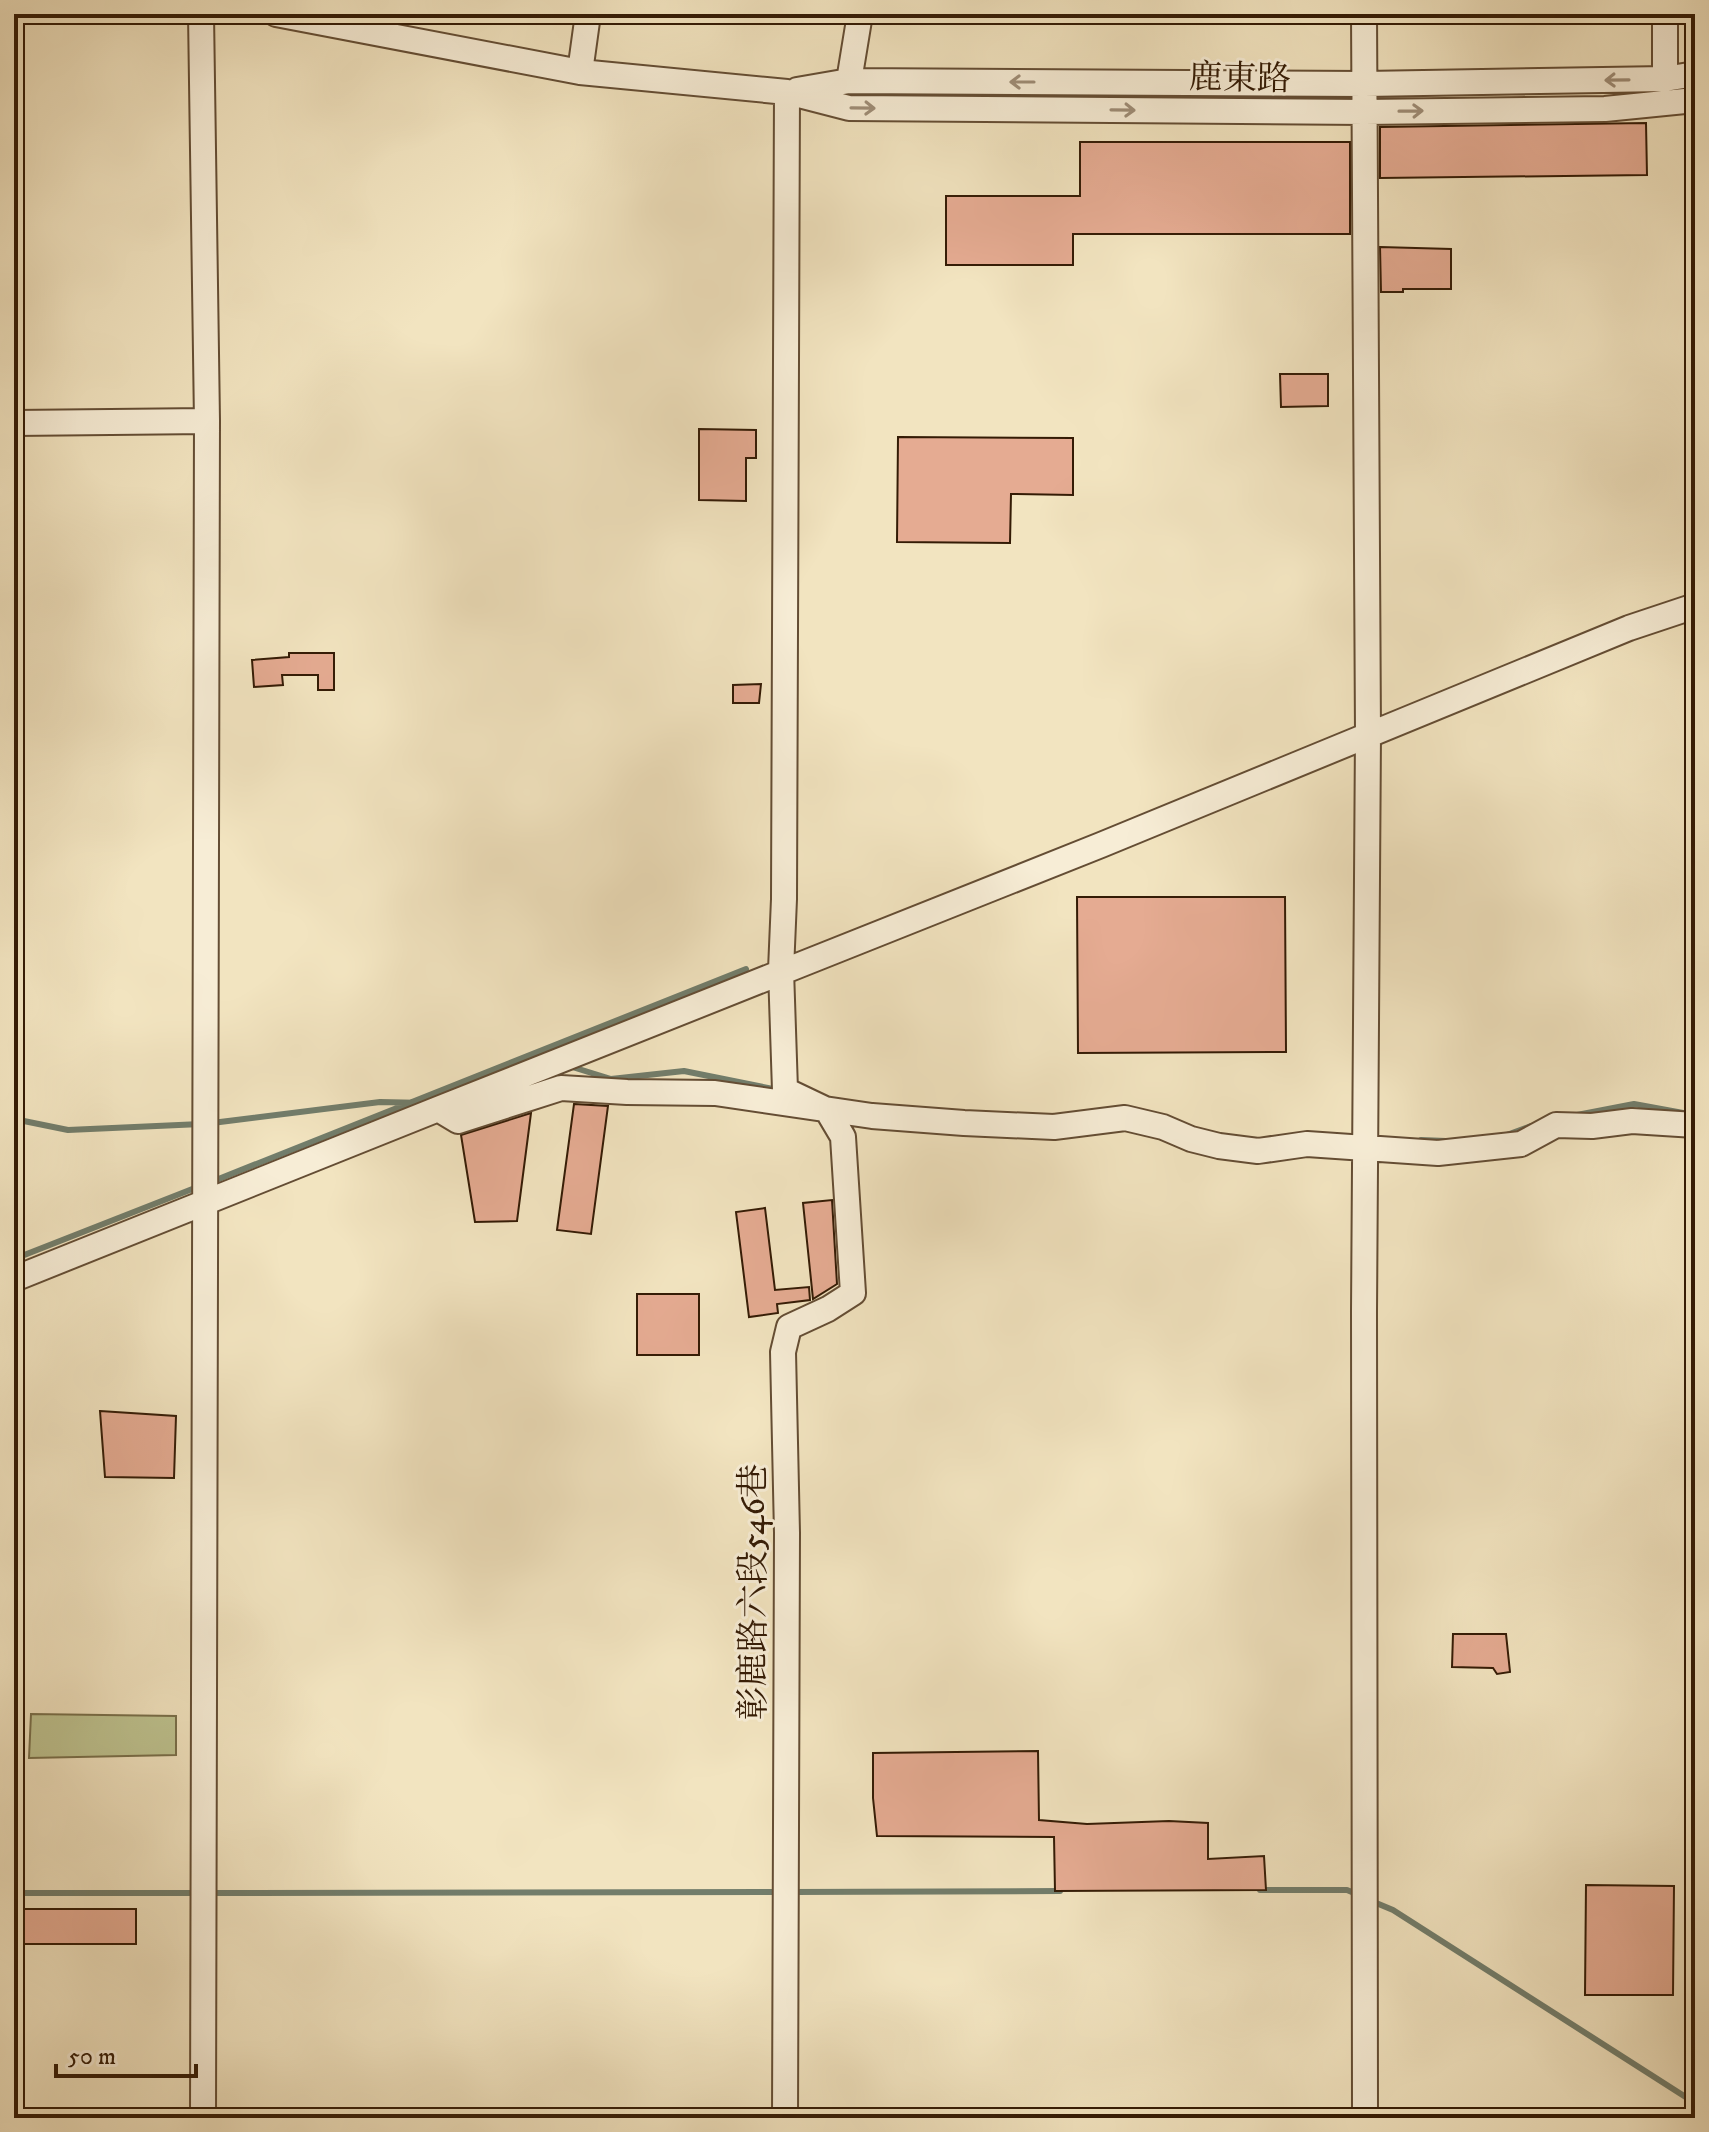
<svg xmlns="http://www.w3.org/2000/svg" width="1709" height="2132" font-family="'IM FELL DW Pica','Noto Serif TC',serif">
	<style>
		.green { fill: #bec390; stroke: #796f4a; stroke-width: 2 }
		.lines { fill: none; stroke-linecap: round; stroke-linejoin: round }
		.stream { stroke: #727d6b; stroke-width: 6 }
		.building { fill: #e5ab92; stroke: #341b05; stroke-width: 2 }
		.minor-casing { stroke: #644d34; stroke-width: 28 }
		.minor { stroke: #f7edd6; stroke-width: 24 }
		.oneway { stroke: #9f8e78 }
		.labels { text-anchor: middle; stroke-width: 6; stroke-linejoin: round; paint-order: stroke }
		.street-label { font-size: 34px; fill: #341b05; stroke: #f7edd6 }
	</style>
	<rect width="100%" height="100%" fill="#f2e4c0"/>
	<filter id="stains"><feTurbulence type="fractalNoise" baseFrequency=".0025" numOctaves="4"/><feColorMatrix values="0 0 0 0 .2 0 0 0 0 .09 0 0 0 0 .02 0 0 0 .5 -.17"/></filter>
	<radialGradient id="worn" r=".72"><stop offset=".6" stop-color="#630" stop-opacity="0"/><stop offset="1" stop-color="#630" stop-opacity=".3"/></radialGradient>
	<path class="green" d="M31 1714 176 1716V1755L29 1758Z"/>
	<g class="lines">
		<path class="stream" d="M569 1066 611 1079 684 1071 778 1090
			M1577 1115 1634 1104 1683 1113
			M14 1119 68 1130 201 1124
			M212 1123 380 1102 427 1103
			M1504 1136 1531 1126
			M1421 1140 1446 1141
			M211 1182 746 969
			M14 1259 200 1186
			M1260 1890H1347L1359 1895
			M792 1892 1060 1891
			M14 1893H196
			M208 1893 780 1892
			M1369 1900 1393 1910 1695 2103"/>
	</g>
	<path class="building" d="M1646 123 1647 175 1380 178V127Z
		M1080 142H1350V234H1073V265H946V196H1080Z
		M1380 247 1451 249V289H1403V292H1381Z
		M1280 374H1328V406L1281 407Z
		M699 429 756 430V458H746V501L699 500Z
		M898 437 1073 438V495L1011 494 1010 543 897 542Z
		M289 653H334V690H318V675H282L283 685 254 687 252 660 289 657Z
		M761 684 759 703H733V685Z
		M1077 897H1285L1286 1052 1078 1053Z
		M574 1104 608 1106 591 1234 557 1230Z
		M531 1113 517 1221 475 1222 461 1135Z
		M832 1200 837 1284 813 1299 803 1203Z
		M765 1208 775 1290 809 1287 810 1300 777 1304 778 1313 749 1317 736 1212Z
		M637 1294H699V1355H637Z
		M100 1411 176 1416 174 1478 105 1477Z
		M1453 1634H1506L1510 1672 1497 1674 1493 1668 1452 1667Z
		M1038 1751 1039 1820 1087 1824 1169 1821 1208 1823V1859L1264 1856 1266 1890 1055 1891 1054 1837 877 1836 873 1798V1753Z
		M1586 1885 1674 1886 1673 1995H1585Z
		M14 1909H136V1944H14Z"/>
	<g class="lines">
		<g class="minor-casing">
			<path id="minor" d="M201 14 207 421 203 2118
				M276 14 580 72 787 92 849 108 1365 112 1605 109 1695 100
				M1364 14 1368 734 1364 1312 1365 2118
				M1665 14V79
				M580 72 588 14
				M849 81 860 14
				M797 90 849 81 1365 84 1665 79 1695 74
				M14 423 207 421
				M438 1109 1101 845 1629 628 1695 606
				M14 1279 438 1109 458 1121 561 1088 627 1092 715 1093 872 1116 964 1123 1054 1127 1125 1118 1163 1127 1191 1139 1219 1146 1258 1151 1307 1144 1438 1153 1521 1144 1556 1125 1592 1126 1632 1121 1695 1125
				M785 2118 787 1533 783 1352 789 1327 828 1309 853 1293 843 1137 827 1110 785 1090 781 970 784 899 787 92"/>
		</g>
		<use href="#minor" class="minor"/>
	</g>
	<defs><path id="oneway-shaft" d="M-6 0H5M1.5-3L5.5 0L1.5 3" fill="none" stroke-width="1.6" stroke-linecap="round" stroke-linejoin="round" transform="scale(2)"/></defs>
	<g class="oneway">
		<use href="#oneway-shaft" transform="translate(1617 80) rotate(179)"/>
		<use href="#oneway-shaft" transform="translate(1022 82) rotate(-180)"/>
		<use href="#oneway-shaft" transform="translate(863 108) rotate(1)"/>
		<use href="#oneway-shaft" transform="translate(1123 110) rotate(1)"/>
		<use href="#oneway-shaft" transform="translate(1411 111) rotate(-1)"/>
	</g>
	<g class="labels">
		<g class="street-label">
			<text transform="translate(1240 77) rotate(1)" y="12">鹿東路</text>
			<text transform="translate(752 1592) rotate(-90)" y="12">彰鹿路六段546巷</text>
		</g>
	</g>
	<rect width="1709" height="2132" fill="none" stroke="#f2e4c0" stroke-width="48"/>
	<rect x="16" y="16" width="1677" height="2100" fill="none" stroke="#341b05" stroke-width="4"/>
	<rect x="24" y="24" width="1661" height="2084" fill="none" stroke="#341b05" stroke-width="2"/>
	<path d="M56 2064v12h140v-12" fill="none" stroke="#341b05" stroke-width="4"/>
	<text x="68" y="2064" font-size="24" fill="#341b05" stroke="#f7edd6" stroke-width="6" paint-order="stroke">50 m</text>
	<rect width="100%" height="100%" filter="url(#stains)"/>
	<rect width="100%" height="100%" fill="url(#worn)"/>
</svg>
